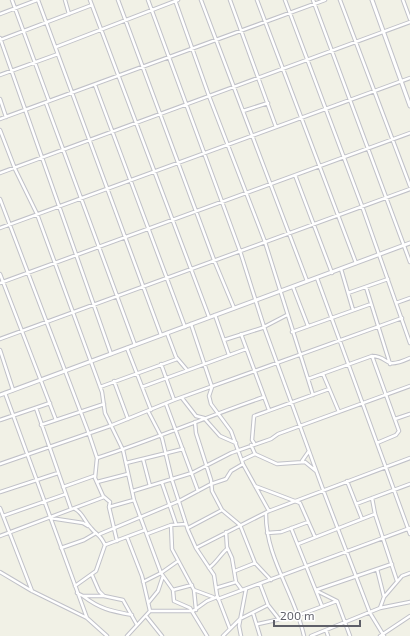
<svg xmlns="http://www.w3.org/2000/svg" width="410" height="636" font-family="'Exo 2',sans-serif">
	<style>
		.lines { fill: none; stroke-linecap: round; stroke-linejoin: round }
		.minor-casing { stroke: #c0c1c8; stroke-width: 4.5 }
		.tertiary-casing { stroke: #c0c1c8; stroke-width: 5 }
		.minor { stroke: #fff; stroke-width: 2.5 }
		.tertiary { stroke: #fff; stroke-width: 3 }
	</style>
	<rect width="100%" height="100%" fill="#f1f1e6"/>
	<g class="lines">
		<g class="minor-casing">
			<path id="minor" d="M12 0 49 101
				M38 0 161 335
				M65 0 69 14
				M90 0 209 317
				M118 0 214 260 234 308
				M148 0 240 251 264 327 325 495 370 613 384 636
				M175 0 209 96 265 242 313 395
				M201 0 307 281
				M230 0 276 127
				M257 0 356 263
				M285 0 362 206 410 343
				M313 0 410 262
				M340 0 410 186
				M403 0 410 19
				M0 14 37 0
				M0 38 111 354
				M0 40 92 5
				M56 47 178 0
				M0 75 58 54
				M95 85 185 327
				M0 99 6 117
				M46 103 135 345
				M243 111 268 103
				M0 119 325 0
				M0 130 15 169 37 214 102 392 105 413 123 450 134 500 161 573 173 590 174 601 190 608 207 636
				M0 173 410 22
				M295 175 332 273
				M0 199 89 434 97 458 95 478 103 496 110 502 109 507 117 541
				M0 228 410 78
				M341 269 353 310
				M0 274 56 420
				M317 278 410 534
				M0 283 410 133
				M293 287 308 326
				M366 287 390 364
				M348 293 388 279
				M396 303 410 298
				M215 315 229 355
				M191 324 212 387 209 396 211 404 231 431 243 464 269 511
				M292 332 371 304
				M167 333 176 357 187 370
				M241 334 269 410
				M0 339 410 189
				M224 340 262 328 287 315
				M127 348 151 410
				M0 350 13 390
				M372 356 399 431 396 435 377 443
				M161 364 174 400
				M323 374 339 412
				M308 379 372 356C391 356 381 371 410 358
				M114 381 128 419
				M100 387 177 359
				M142 387 246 349
				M5 393 87 618
				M182 398 196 416 204 418 220 436 236 443
				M166 404 198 491
				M36 408 71 509
				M148 411 162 438 172 480 188 530 196 548 214 575 217 595 230 629
				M395 419 410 414
				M0 420 50 403
				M195 422 196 433 211 480 212 491 222 510 240 525 255 563 271 580
				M41 425 104 404
				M254 443 252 440 254 416 329 389
				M251 445 255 454 277 464 305 462 316 471
				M97 458C153 440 208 416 264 397
				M143 459 150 486
				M242 460 255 454
				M302 461 309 451
				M126 463 183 449
				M0 464 110 426 174 400 402 318
				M347 481 362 519
				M97 482 128 474
				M162 483 176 524
				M255 486 300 503 315 537
				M63 487 94 476
				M133 491 192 473 231 453 271 439 278 434 410 386
				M0 492 58 473
				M372 498 375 514 397 581
				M356 504 410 484
				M109 507 134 500
				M0 508 32 591
				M266 513C265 557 295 594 304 636
				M3 516 66 494
				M50 518 83 523 88 526
				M171 525 172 549 194 590 196 610
				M188 528 222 510
				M291 528 322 606
				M226 532 227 547 232 558 236 582 242 590
				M267 533 281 532 308 522
				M100 534 179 501 211 484 226 479 231 471 243 464
				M147 534 171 525 186 524
				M0 536 104 497
				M298 544 375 514
				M105 545 145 530
				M61 548 84 540 96 533
				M196 548 269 511 410 458
				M209 568C217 562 220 555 227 549
				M377 569 384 597 380 608
				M235 571 255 563
				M0 572 32 591 87 618 107 636
				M92 575 99 591 104 596 123 600 137 625
				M143 582 161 573 178 561
				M260 584 268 605 279 619
				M75 586 96 571 105 545C99 532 98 537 91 528 84 521 83 513 75 509
				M216 588 236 582
				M173 590 192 585
				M194 590 213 597
				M316 590 392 564
				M317 591 337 601 350 636
				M77 593 83 596H104
				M83 596C100 609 111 611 132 615
				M384 597 402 576 410 573
				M218 599 410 528
				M149 602 158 591 163 576
				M150 611H193L207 601 217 597
				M253 613 260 636
				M146 616 162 636
				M258 624 299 615 337 601
				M326 630 328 636
				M127 636 150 611 142 576 127 537
				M223 636 240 619 268 605
				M241 636 239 626 246 589
				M311 636 380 608 410 602
				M380 636 410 616"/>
		</g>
		<g class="tertiary-casing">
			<path id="tertiary" d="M372 0 410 106
				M0 395 410 243"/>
		</g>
		<use href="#minor" class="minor"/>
		<use href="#tertiary" class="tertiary"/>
	</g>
	<path d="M274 620v6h86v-6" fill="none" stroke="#5e5f68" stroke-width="2"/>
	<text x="280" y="620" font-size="12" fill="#5e5f68" stroke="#ffffff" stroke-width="3" paint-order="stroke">200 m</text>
</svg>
